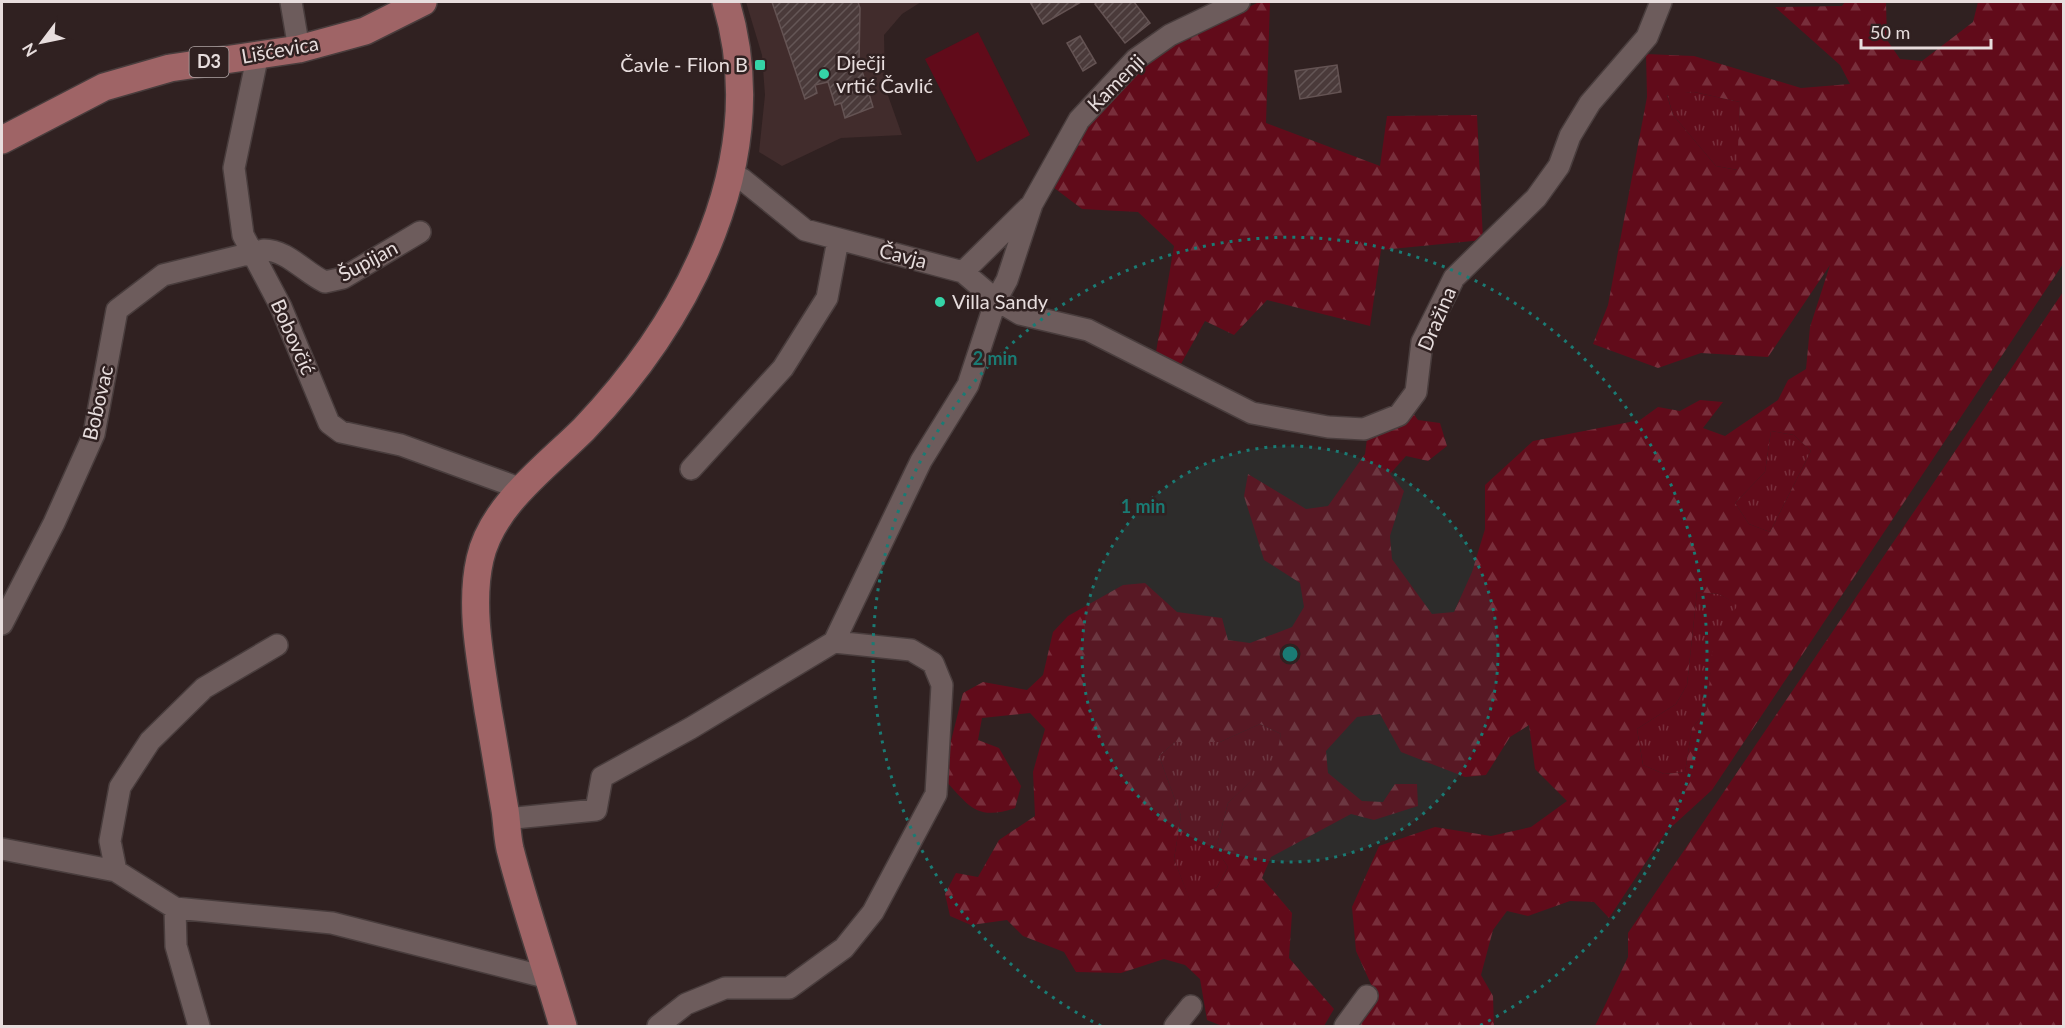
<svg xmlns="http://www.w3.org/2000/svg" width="2065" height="1028" font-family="Lato,sans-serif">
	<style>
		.built { fill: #412c2c }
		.grass { fill: url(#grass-tufts) }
		.forest { fill: url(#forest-firs); fill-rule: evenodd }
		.garden { fill: #610b1a }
		.building { fill: url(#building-hatch); stroke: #645353; stroke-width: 1.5 }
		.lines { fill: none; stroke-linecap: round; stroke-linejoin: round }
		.minor-casing { stroke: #493d3d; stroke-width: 24 }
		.major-casing { stroke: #493d3d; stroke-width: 30 }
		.minor { stroke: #6d5c5c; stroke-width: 21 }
		.major { stroke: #9f6466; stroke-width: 27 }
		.ring { fill: none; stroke: #1a7b74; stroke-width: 3; stroke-dasharray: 3 6 }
		.poi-dot { fill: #35d4a7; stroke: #302121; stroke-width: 2 }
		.labels { text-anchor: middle; stroke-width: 5; stroke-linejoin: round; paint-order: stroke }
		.shield { fill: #302121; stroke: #b0a5a5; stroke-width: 1.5 }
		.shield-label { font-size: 18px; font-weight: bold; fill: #e7dddd }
		.street-label { font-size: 20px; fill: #e7dddd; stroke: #302121 }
		.poi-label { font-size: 20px; fill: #e7dddd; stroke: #302121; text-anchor: start }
		.centre { fill: #1a7b74; stroke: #302121; stroke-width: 3 }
		.ring-label { font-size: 18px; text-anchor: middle; font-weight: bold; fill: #1a7b74; stroke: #302121; stroke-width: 5; stroke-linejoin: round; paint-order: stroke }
	</style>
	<defs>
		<pattern id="grass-tufts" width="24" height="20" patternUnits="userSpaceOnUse" patternTransform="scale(1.5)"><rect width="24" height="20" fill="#610b1a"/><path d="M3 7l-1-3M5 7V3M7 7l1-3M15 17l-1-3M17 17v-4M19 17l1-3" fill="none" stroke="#782e3b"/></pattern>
		<pattern id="forest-firs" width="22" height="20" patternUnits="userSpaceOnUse" patternTransform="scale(1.5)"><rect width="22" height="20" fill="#610b1a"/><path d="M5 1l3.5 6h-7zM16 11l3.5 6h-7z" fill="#782e3b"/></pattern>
		<pattern id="building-hatch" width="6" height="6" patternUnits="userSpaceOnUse" patternTransform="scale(1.5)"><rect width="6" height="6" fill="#4a3a3a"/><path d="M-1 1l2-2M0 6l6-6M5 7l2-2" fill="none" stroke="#645656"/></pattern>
	</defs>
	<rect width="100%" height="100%" fill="#302121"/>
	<path class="built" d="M746 2H921L902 14 884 35 885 87 902 135 841 138 782 166 759 152 765 95 762 55Z"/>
	<path class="grass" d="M1694 92 1740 102 1738 170 1716 166 1673 115 1667 94Z
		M1771 431 1794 435 1811 451 1770 532 1749 524 1735 503 1765 472Z
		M1697 592 1719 594 1739 605 1714 642 1707 710 1692 728 1685 772 1664 774 1643 765 1637 729 1676 704 1687 685Z
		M1260 724 1281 734 1277 757 1228 803 1216 849 1228 867 1217 887 1190 901 1174 859 1181 816 1159 756 1175 742H1220Z"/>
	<path class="forest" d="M1259 2H1270L1266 123 1380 166 1387 116 1477 115 1483 240 1381 250 1370 326 1267 300 1234 335 1205 321 1181 364 1156 352 1174 246 1138 212 1082 209 1049 184 1087 121 1145 59Z
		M1845 2H1886L1887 40 1900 59 1922 61 1973 22 1978 2H2063V264L1712 790 1666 832 1609 918 1594 902 1570 901 1528 916 1507 911 1493 930 1481 975 1493 996 1494 1026H1339L1374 991 1356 951 1352 907 1379 846 1435 827 1491 836 1531 827 1567 801 1535 769 1529 725 1510 737 1486 775 1465 777 1401 752 1380 714 1357 717 1326 751 1328 773 1362 801 1383 802 1395 784H1417L1418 806 1374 820 1351 814 1271 857 1262 878 1292 913 1289 958 1334 1009 1324 1026H1222L1207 1020 1200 979 1185 965 1164 959 1121 973 1076 972 1064 952 1023 936 1007 920 971 925 950 916 945 894 956 873 978 877 999 840 1035 816 1033 772 1045 729 1030 713 982 718 978 740 999 748 1021 786 1015 808C975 822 968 804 942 777L963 693 983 682 1027 690 1043 675 1053 632 1068 616 1123 585 1145 583 1177 612 1222 618 1228 640 1250 643 1292 627 1304 607 1300 583 1264 560 1244 496 1248 474 1306 509 1328 506 1365 454 1368 431 1413 413 1418 420 1440 423 1447 446 1428 461 1406 456 1390 474 1404 491 1390 536 1392 559 1432 614 1454 612 1472 572 1485 529V485L1533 441 1640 420 1658 407 1680 411 1700 400 1723 402 1703 428 1725 436 1778 400 1788 380 1806 369 1810 327 1830 265 1768 357 1701 353 1658 368 1593 344 1608 305 1647 97 1646 54 1694 56 1801 88 1850 84 1840 65 1775 7 1842 6ZM1694 92 1740 102 1737 170 1716 166 1673 115 1667 95ZM1771 431 1794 435 1811 451 1770 532 1749 524 1735 503 1765 472ZM1697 592 1719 594 1738 605 1713 642 1707 710 1692 728 1685 772 1664 774 1643 765 1637 729 1676 704 1687 685ZM1260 724 1281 734 1276 757 1228 803 1216 849 1228 867 1217 887 1190 900 1174 859 1181 816 1159 756 1175 742H1220Z
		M2063 292V1026H1595L1628 957V933Z"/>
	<path class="garden" d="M978 32 1030 135 977 162 925 59Z"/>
	<path class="building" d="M772 2H858L860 8 859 61 873 107 845 118 841 103 835 105 828 82 815 85 817 93 805 99Z
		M1030 2H1081L1043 24Z
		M1097 2H1134L1150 23 1125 43 1095 4Z
		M1080 36 1096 63 1083 71 1067 43Z
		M1337 65 1341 92 1300 99 1295 71Z"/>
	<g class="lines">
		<g class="minor-casing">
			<path id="minor" d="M291 2 299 49
				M1239 2 1170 35 1136 59 1079 120 1032 204 1007 280 996 300 1020 314 1088 330 1252 413 1328 427 1364 429 1399 415 1416 392 1422 342 1454 278 1536 198 1559 166 1570 136 1590 103 1647 37 1661 2
				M258 54 234 168 243 235 281 307 329 423 341 432 401 445 522 489
				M963 272 1029 207
				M691 469 783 368 827 298 838 240
				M2 624 54 523 94 434 117 310 163 275 264 250C287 250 304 272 325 282L343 278 420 232
				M506 819 596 810 602 777 691 728 834 642 921 461 968 385 996 300 963 272 805 230 742 179 730 175
				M2 849 116 871 175 908 332 923 549 978
				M116 871 110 841 120 787 150 741 204 688 277 645
				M175 908 176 946 199 1026
				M658 1026 686 1004 725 988H789L844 948 873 912 936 794 942 685 933 663 911 650 834 642
				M1175 1026 1191 1006
				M1345 1026 1367 996"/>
		</g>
		<g class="major-casing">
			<path id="major" d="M2 140 104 87 170 68 299 49 365 31 423 2
				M563 1026C546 967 525 908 510 849 507 836 507 823 505 810 499 776 494 743 488 710 481 662 469 607 480 559 492 505 547 466 584 429 690 318 773 158 726 2"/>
		</g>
		<use href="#minor" class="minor"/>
		<use href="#major" class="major"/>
	</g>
	<circle cx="1290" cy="654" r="208" fill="#1a7b74" fill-opacity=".12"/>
	<g class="ring">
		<circle cx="1290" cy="654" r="208"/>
		<path d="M1101 1026A417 417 0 1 1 1479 1026"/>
	</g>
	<g class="poi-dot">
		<rect x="754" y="59" width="12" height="12" rx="3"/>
		<circle cx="824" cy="74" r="6"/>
		<circle cx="940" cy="302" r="6"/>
	</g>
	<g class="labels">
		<rect class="shield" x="189.5" y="47" width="39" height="30" rx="4.5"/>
		<g class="shield-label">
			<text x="209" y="68">D3</text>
		</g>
		<g class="street-label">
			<text transform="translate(280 50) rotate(-10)" y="7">Lišćevica</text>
			<text transform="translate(1116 83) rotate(-45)" y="7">Kamenji</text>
			<text transform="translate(903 256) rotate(14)" y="7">Čavja</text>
			<text transform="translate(368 261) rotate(-28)" y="7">Šupijan</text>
			<text transform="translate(1437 319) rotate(-67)" y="7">Dražina</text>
			<text transform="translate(293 337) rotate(66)" y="7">Bobovčić</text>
			<text transform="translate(98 403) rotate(-77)" y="7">Bobovac</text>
		</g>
		<g class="poi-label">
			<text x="836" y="70">Dječji<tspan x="836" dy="23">vrtić Čavlić</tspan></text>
			<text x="748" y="72" text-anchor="end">Čavle - Filon B</text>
			<text x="952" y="309">Villa Sandy</text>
		</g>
	</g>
	<circle cx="1290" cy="654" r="9" class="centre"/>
	<g class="ring-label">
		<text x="995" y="365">2 min</text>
		<text x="1143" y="513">1 min</text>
	</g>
	<rect width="2065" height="1028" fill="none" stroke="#e7dddd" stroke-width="6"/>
	<g transform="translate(42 42) rotate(238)" stroke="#302121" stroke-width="4.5" paint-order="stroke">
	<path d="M0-4.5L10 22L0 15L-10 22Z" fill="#e7dddd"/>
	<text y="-9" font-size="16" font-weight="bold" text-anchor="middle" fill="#e7dddd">N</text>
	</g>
	<path d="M1861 39v9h130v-9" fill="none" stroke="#e7dddd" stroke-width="3"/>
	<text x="1870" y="39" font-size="18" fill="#e7dddd" stroke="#302121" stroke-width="4.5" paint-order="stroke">50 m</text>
</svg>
